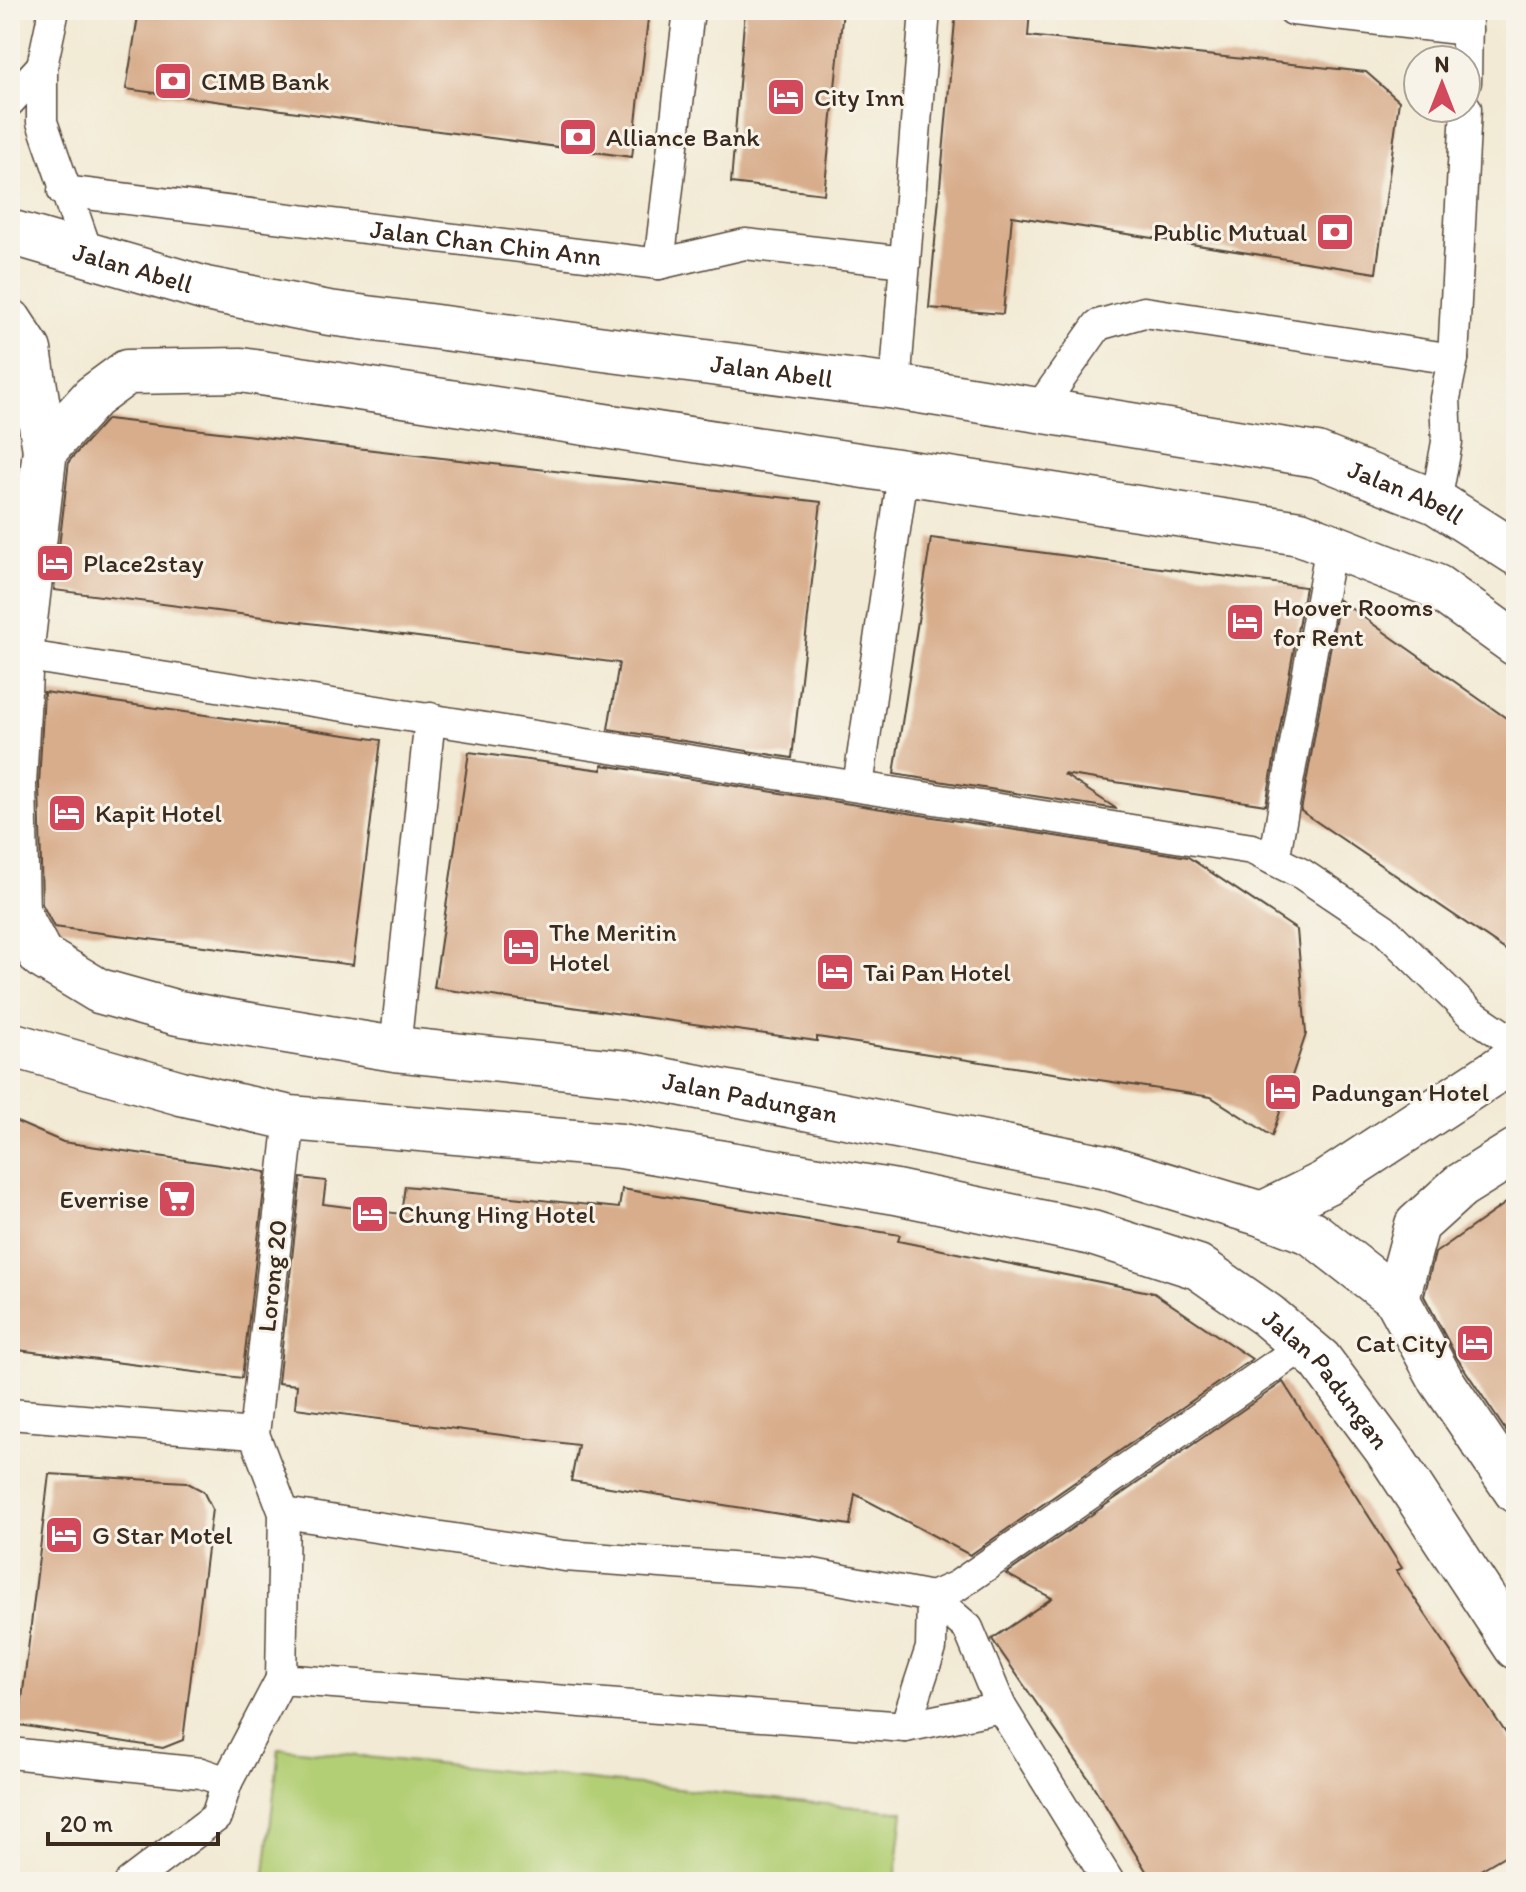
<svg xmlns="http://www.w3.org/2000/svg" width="1526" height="1892" font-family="Itim,sans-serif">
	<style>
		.green { fill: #b3cf76; stroke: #777c4a; stroke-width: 2 }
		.building { fill: #d8ad8c }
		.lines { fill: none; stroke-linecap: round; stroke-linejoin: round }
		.service-casing { stroke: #564739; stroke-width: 33 }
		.tertiary-casing { stroke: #564739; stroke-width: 47 }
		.secondary-casing { stroke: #564739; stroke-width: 47 }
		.service { stroke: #fff; stroke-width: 30 }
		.tertiary { stroke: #fff; stroke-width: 44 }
		.secondary { stroke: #fff; stroke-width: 44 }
		.labels { text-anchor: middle; stroke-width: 6; stroke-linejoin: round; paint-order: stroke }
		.poi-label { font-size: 26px; fill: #3b2a1e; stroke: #f7f3e8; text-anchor: start }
		.street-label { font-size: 26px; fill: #3b2a1e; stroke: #f7f3e8 }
	</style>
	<rect width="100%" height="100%" fill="#f7f3e8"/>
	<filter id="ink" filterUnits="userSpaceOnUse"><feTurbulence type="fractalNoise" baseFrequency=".0125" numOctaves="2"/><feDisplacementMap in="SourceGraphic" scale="16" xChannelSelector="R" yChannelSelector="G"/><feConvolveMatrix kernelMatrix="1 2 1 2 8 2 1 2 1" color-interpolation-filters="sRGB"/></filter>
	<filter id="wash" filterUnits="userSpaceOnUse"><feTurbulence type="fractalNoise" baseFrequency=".006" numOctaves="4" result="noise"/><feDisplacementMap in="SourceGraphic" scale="32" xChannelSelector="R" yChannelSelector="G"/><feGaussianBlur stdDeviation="1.8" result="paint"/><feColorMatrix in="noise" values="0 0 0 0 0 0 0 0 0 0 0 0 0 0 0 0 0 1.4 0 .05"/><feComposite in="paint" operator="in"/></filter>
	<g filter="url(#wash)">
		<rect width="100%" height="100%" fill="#f2ead4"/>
		<path class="green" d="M279 1748 903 1812 895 1882H264Z"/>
		<g id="blocks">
			<path class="building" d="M139 10H649L632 157 126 89Z
				M745 10H843L824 194 731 183Z
				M956 10H1030L1028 36 1366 72 1399 101 1376 273 1012 216 1003 314 929 308Z
				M107 419 821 502 792 758 608 729 619 663 54 590 69 461Z
				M931 538 1305 587 1266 805 1063 774 1117 809 894 774Z
				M1339 600 1516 725V957L1301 811Z
				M44 692 381 740 353 965 54 927 42 904 39 784Z
				M469 752 602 770V765L1188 857 1297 930 1306 1034 1272 1136 1211 1097 817 1037V1041L434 988Z
				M10 1119 63 1142 266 1172 242 1378 10 1349Z
				M301 1178 326 1181 323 1204 401 1214 405 1186 619 1208 622 1189 900 1235 898 1241 1154 1293 1252 1359 970 1555 855 1494 850 1525 571 1481 578 1445 295 1408 297 1385 278 1383Z
				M1516 1196V1446L1457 1358 1424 1296 1435 1253Z
				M1283 1382 1402 1568 1396 1571 1516 1748V1849L1460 1882H1153L1089 1779 992 1639 1052 1598 1006 1574Z
				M49 1474 186 1482 203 1491 212 1509 183 1740 163 1748 19 1725Z"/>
		</g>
	</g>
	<g filter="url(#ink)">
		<use href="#blocks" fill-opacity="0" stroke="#564739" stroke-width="2"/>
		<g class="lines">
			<g class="service-casing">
				<g id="service">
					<path d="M54 10 42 66V122L89 257"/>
					<path d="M1293 10 1467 30"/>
					<path d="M1466 82 1467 12"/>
					<path d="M10 101 42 66"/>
					<path id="s1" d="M63 191 659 264 745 244 905 262"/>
					<path d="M659 264 689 10"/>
					<path d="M895 387 925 10"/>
					<path d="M1038 410 1098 325 1144 312 1453 359"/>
					<path d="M1436 502 1447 442 1445 398 1453 359 1466 108"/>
					<path d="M21 655 1252 849 1302 874 1384 929 1470 1013 1516 1044"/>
					<path d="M858 786 903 474"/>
					<path d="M1274 860 1331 545"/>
					<path d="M395 1049 430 718"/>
					<path d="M290 1118 254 1434 284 1513 281 1679 905 1727 1001 1707"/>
					<path d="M10 1414 254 1434"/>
					<path d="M284 1513 565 1556 813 1574 932 1597 968 1628 1001 1707 1109 1882"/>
					<path d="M932 1597 957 1586 1303 1346"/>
					<path d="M905 1727 931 1648 932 1597"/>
					<path d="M10 1753 201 1773 227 1782 281 1679"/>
					<path d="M130 1882 216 1817 227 1782"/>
				</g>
			</g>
			<g class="tertiary-casing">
				<path id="tertiary" d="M1262 1214 1325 1183 1516 1058
					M1397 1299 1417 1225 1460 1186 1516 1151"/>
			</g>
			<g class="secondary-casing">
				<g id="secondary">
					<path id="s2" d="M10 232 206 289 329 313 895 387 1317 455 1436 502 1516 553"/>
					<path d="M10 321 29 350 45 450"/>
					<path id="s3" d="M1516 644 1437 587 1300 533 241 370 127 372 93 397 45 450 21 655 14 784 17 911 41 956 99 991 178 1013 395 1049 627 1073 1106 1167 1262 1214 1312 1233 1397 1299 1441 1380 1516 1491"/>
					<path id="s4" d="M10 1044 181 1093 290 1118 621 1146 896 1192 1092 1233 1198 1267 1267 1315 1320 1360 1386 1449 1516 1647"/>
				</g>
			</g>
			<use href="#service" class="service"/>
			<use href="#tertiary" class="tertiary"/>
			<use href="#secondary" class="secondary"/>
		</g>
	</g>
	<defs>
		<g id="bank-square" transform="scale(2)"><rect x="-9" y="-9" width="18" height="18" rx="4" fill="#d1495b" stroke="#f7f3e8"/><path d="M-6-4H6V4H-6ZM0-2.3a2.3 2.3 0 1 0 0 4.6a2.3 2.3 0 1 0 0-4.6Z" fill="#fff"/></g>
		<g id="hotel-square" transform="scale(2)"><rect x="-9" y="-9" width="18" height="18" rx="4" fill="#d1495b" stroke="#f7f3e8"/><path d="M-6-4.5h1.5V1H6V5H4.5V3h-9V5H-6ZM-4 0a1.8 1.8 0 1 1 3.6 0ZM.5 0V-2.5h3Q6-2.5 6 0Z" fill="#fff"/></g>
		<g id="supermarket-square" transform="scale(2)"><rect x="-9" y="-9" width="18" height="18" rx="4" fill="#d1495b" stroke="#f7f3e8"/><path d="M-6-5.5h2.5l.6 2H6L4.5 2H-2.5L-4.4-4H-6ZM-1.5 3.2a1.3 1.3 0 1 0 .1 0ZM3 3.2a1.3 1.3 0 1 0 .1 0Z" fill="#fff"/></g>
	</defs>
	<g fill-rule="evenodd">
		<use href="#bank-square" x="173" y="81"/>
		<use href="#hotel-square" x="786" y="97"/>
		<use href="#bank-square" x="578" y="137"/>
		<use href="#bank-square" x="1335" y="232"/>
		<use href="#hotel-square" x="55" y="563"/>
		<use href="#hotel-square" x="1245" y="622"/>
		<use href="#hotel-square" x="67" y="813"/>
		<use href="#hotel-square" x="521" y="947"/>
		<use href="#hotel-square" x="835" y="972"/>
		<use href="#hotel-square" x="1283" y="1092"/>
		<use href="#supermarket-square" x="177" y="1199"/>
		<use href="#hotel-square" x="370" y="1214"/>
		<use href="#hotel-square" x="1475" y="1343"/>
		<use href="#hotel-square" x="64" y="1535"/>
	</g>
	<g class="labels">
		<g class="poi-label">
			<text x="201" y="90">CIMB Bank</text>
			<text x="814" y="106">City Inn</text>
			<text x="606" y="146">Alliance Bank</text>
			<text x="1307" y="241" text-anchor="end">Public Mutual</text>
			<text x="83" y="572">Place2stay</text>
			<text x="1273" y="616">Hoover Rooms<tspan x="1273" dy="30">for Rent</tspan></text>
			<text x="95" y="822">Kapit Hotel</text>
			<text x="549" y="941">The Meritin<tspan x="549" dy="30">Hotel</tspan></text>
			<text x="863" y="981">Tai Pan Hotel</text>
			<text x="1311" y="1101">Padungan Hotel</text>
			<text x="149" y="1208" text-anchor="end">Everrise</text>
			<text x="398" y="1223">Chung Hing Hotel</text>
			<text x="1447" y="1352" text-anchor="end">Cat City</text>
			<text x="92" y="1544">G Star Motel</text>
		</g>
		<g class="street-label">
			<text dy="9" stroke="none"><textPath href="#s1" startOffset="426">Jalan Chan Chin Ann</textPath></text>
			<text dy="9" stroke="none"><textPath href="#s2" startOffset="128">Jalan Abell</textPath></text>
			<text dy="9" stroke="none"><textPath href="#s2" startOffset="776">Jalan Abell</textPath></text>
			<text dy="9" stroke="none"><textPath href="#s2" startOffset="1424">Jalan Abell</textPath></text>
			<text dy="9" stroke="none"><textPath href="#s3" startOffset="2786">Jalan Padungan</textPath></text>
			<text transform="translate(272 1276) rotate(-84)" y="9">Lorong 20</text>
			<text dy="9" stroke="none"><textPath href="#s4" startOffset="1384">Jalan Padungan</textPath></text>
		</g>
	</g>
	<rect width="1526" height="1892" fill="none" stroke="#f7f3e8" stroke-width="40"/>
	<g transform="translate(1442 84)"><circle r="38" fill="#f7f3e8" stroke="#aca397" stroke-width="2"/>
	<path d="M0-6L14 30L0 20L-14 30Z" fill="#d1495b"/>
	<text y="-12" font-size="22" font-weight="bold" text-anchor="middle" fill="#3b2a1e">N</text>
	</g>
	<path d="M48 1832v12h170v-12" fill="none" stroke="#3b2a1e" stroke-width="4"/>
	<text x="60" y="1832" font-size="24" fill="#3b2a1e" stroke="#f7f3e8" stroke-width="6" paint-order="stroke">20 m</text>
</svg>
